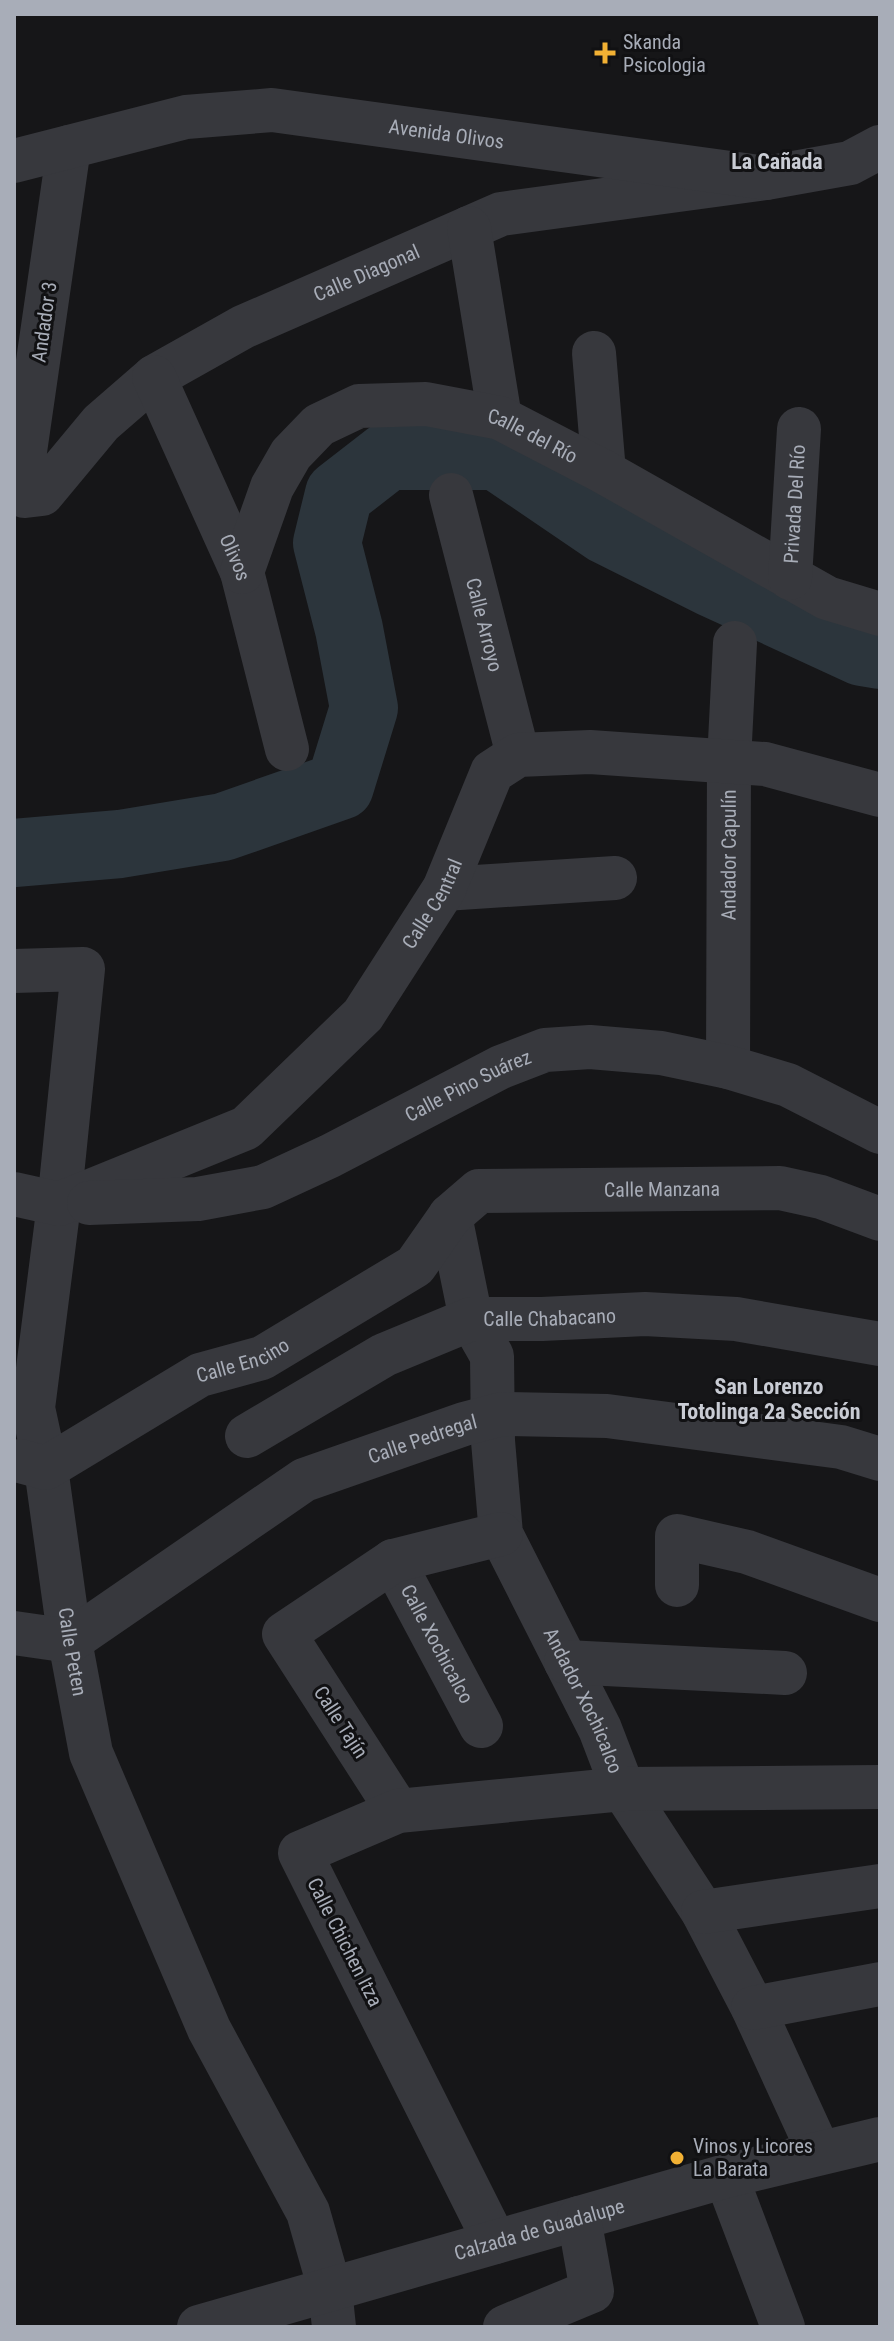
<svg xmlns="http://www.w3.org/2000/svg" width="894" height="2341" font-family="'Roboto Condensed',sans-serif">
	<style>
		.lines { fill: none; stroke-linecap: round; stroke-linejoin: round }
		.river { stroke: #2c353c; stroke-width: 68 }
		.minor { stroke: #37383d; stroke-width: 44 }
		.poi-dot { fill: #f2b134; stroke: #111113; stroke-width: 3 }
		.labels { text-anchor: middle; stroke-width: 6; stroke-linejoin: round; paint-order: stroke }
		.poi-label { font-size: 20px; fill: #a8adb8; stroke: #111113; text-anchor: start }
		.street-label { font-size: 20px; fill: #a8adb8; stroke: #111113 }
		.neighbourhood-label { font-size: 22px; font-weight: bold; fill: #c9ccd4; stroke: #111113 }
	</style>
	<rect width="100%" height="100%" fill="#161618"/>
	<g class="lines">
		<path class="river" d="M14 853 120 844 223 827 340 786 364 708 349 629 327 543 339 494 388 456H497L606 530 712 583 862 652 880 655"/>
		<g class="minor">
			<path id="s1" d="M69 147 21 479 22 492 25 496 42 494 101 423 154 377 243 327 501 214 766 178"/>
			<path id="s2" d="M14 161 186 117 272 110 766 178 850 163 880 147"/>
			<path d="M469 228 500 418"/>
			<path d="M594 353 604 472"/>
			<path id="s3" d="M154 377 242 572 287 749"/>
			<path id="s4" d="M451 495 518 755"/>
			<path id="s5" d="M242 572 272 487 291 454 319 425 359 406 426 404 500 418 604 472 827 598 880 614"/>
			<path id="s6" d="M790 578 799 429"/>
			<path d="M444 889 615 878"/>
			<path id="s7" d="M14 971 83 969 59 1204 33 1408 46 1468 70 1641 91 1753 209 2029 308 2212 330 2289 334 2327"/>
			<path id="s8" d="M728 1067 729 761 735 643"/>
			<path id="s9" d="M14 1194 59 1204 246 1128 363 1015 444 889 492 772 518 755 590 752 765 764 880 795"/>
			<path id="s10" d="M89 1203 198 1199 263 1187 330 1156 501 1067 545 1050 590 1047 661 1053 728 1067 788 1085 880 1132"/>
			<path id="s11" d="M450 1216 471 1319 492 1356 493 1441 501 1534 600 1729 623 1789 703 1912 753 2008 819 2152"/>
			<path id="s12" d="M247 1436 384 1355 471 1319H542L645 1314 736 1319 880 1344"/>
			<path id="s13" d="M20 1461 46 1468 200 1375 262 1358 415 1266 450 1216 479 1191 780 1188 821 1197 880 1219"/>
			<path id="s14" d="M393 1561 481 1726"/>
			<path d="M677 1585V1536L747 1552 880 1600"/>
			<path id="s15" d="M14 1633 70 1641 304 1480 464 1424 502 1414 607 1416 841 1447 880 1459"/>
			<path d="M566 1662 785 1673"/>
			<path d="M398 1811 284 1634 393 1561 501 1534"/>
			<path d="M703 1912 880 1886"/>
			<path d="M753 2008 880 1984"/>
			<path d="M726 2176 783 2327"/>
			<path d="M495 2242 300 1853 398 1811 623 1789 880 1787"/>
			<path id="s16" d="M199 2327 726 2176 880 2139"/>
			<path d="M505 2327 592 2291 579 2218"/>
		</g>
	</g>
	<g class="poi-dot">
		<path d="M601 41h8v8h8v8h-8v8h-8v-8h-8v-8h8z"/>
		<circle cx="677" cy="2158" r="8"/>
	</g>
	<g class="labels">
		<g class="poi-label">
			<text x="623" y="49">Skanda<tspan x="623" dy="23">Psicologia</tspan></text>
			<text x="693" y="2153">Vinos y Licores<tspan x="693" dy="23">La Barata</tspan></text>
		</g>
		<g class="street-label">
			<text dy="7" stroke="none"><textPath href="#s2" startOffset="440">Avenida Olivos</textPath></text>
			<text dy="7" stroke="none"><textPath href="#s1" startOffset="770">Calle Diagonal</textPath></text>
			<text transform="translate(44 322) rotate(-82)" y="7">Andador 3</text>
			<text dy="7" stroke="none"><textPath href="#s5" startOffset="392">Calle del Río</textPath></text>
			<text dy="7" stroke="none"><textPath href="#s6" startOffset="74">Privada Del Río</textPath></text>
			<text dy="7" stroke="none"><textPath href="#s3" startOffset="198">Olivos</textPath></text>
			<text dy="7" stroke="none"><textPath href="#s4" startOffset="134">Calle Arroyo</textPath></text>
			<text dy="7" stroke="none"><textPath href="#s8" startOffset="212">Andador Capulín</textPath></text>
			<text dy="7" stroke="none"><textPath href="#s9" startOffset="542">Calle Central</textPath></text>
			<text dy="7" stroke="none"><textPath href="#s10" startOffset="404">Calle Pino Suárez</textPath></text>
			<text dy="7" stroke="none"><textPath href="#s13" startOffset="732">Calle Manzana</textPath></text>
			<text dy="7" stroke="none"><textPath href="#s12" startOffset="332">Calle Chabacano</textPath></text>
			<text dy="7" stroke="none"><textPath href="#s13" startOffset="252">Calle Encino</textPath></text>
			<text dy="7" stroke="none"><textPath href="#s15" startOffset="466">Calle Pedregal</textPath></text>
			<text dy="7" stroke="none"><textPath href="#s14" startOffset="94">Calle Xochicalco</textPath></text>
			<text dy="7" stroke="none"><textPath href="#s7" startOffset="758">Calle Peten</textPath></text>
			<text dy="7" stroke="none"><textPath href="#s11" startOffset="512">Andador Xochicalco</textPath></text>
			<text transform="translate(341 1722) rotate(57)" y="7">Calle Tajín</text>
			<text transform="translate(345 1942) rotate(63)" y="7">Calle Chichen Itza</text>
			<text dy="7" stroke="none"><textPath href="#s16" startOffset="354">Calzada de Guadalupe</textPath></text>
		</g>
		<g class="neighbourhood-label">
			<text x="777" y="169">La Cañada</text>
			<text x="769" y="1394">San Lorenzo<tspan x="769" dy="25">Totolinga 2a Sección</tspan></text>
		</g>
	</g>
	<rect width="894" height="2341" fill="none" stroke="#a8adb8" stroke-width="32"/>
</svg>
